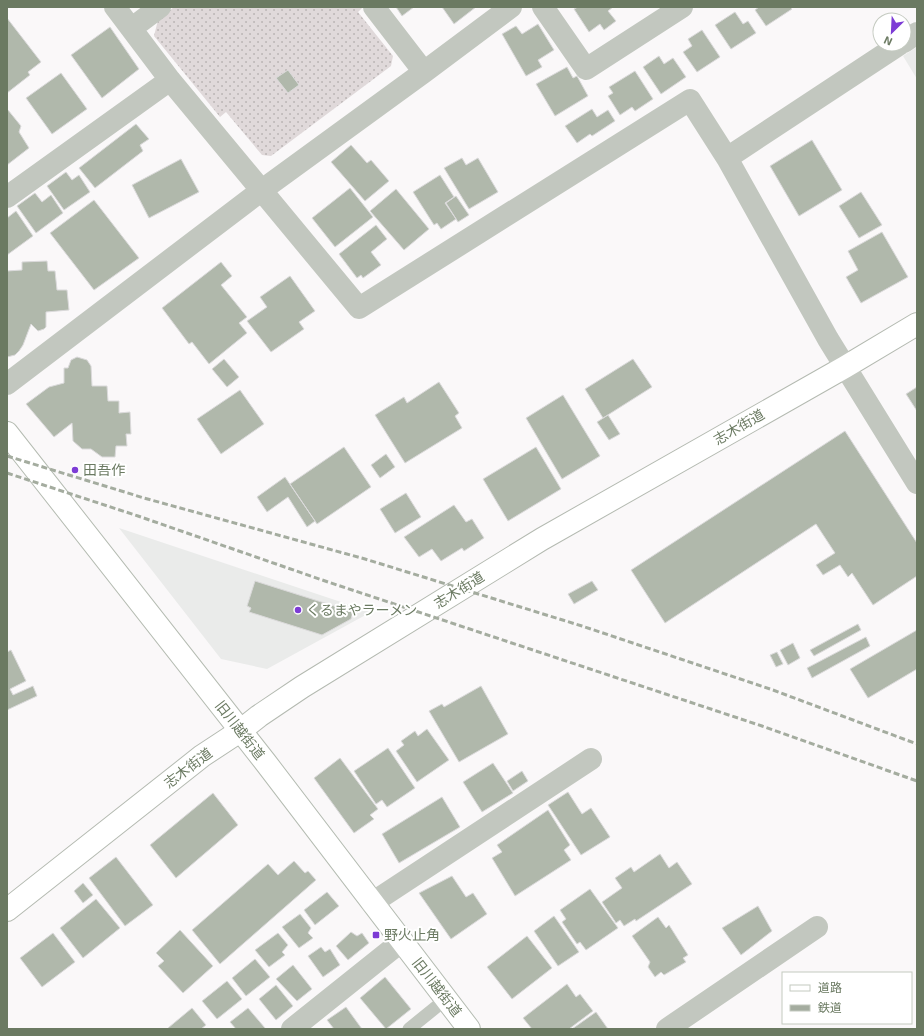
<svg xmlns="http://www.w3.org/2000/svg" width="924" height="1036" font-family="'Exo 2','Noto Sans JP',sans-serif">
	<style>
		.built { fill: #eaebea }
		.grass { fill: url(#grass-dots) }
		.building { fill: #b0b8ab; stroke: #dbdadb }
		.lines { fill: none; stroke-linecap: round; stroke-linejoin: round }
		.secondary-casing { stroke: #b5bcb2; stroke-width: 24 }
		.primary-casing { stroke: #b4bab1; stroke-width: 24 }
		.lane { stroke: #c2c7bf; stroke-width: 13 }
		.street { stroke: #c2c7bf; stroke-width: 22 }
		.secondary { stroke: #fff; stroke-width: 22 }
		.primary { stroke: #fff; stroke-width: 22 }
		.rail { stroke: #a4ac9f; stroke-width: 3; stroke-dasharray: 6 3; stroke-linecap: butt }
		.poi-dot { fill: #7d3cd5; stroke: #fff; stroke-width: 1.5 }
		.labels { text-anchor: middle; stroke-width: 4; stroke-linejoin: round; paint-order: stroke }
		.street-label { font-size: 14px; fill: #6b7a62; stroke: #fff }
		.poi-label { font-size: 14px; fill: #6b7a62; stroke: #fff; text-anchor: start }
	</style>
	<defs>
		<pattern id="grass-dots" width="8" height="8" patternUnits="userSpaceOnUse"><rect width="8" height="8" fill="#e0d9da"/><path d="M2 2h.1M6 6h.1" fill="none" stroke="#bab5b4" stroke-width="1.8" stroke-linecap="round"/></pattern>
	</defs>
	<rect width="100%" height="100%" fill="#faf8f9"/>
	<path class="built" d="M917 47V79L903 56Z
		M119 528 371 612 267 669 221 659Z"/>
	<path class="grass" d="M174 7H363L358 12 393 56 391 66 271 156 262 155 226 112 220 117 154 36 158 20Z"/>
	<path class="building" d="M396 7H414L402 16Z
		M442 7H476L454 24Z
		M578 7H613L608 11 616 21 604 30 600 24 589 32 574 9Z
		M759 7H790L792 9 766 26 755 10Z
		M735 12 743 24 748 21 756 33 731 49 715 25Z
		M7 18 41 62 28 72 30 75 7 93Z
		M538 24 554 50 538 60 542 67 526 76 502 34 516 26 522 34Z
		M110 27 139 69 102 98 71 55Z
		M702 30 720 57 697 72 683 52 692 46 688 39Z
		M659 56 664 64 673 58 686 77 661 94 643 67Z
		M567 67 573 78 577 76 588 96 555 116 536 84Z
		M288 70 299 85 288 93 276 78Z
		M635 71 653 99 635 111 632 107 620 115 608 96 613 93 609 87Z
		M61 73 87 109 52 134 26 98Z
		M592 109 597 117 608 110 615 121 592 136 590 134 577 143 565 126Z
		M7 110H8L21 126 19 132 29 148 7 165Z
		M136 124 149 139 140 145 143 151 95 188 79 168Z
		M812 140 842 190 799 216 770 166Z
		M351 145 367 163 371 160 389 181 365 201 331 162Z
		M462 158 466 165 478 158 498 192 469 209 444 168Z
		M181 159 199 192 149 218 132 185Z
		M66 172 72 180 79 175 90 192 64 210 47 186Z
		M440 175 454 197 445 203 456 219 441 229 437 223 434 225 413 192Z
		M350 188 373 217 335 247 312 218Z
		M396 189 429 229 404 250 370 211Z
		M861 192 882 225 859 238 839 206Z
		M35 193 42 202 51 195 63 213 36 233 17 206Z
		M456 196 469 215 458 222 446 203Z
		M94 200 139 258 94 290 50 233Z
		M16 211 33 236 7 255V218Z
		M376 225 387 239 371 252 381 265 363 278 361 275 357 278 339 254Z
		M882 232 908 277 861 303 846 277 858 270 848 251Z
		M47 261 48 271H55L57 290H67L69 310 46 312V327L44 329 38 331 31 324 23 345 19 351 15 355 7 357V271L22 270V262Z
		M221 262 232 276 221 285 247 317 239 323 247 333 209 364 192 342 189 344 162 308Z
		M290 276 315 311 299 322 304 329 271 352 247 321 267 307 260 297Z
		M77 357 87 360 91 366 92 386H107L108 401H119V413L130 412 131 434H126L127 446H116L115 457H102L91 449H82L73 441 72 423 54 437 26 404 49 387 64 383V368H68L71 360Z
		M224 359 239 377 227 387 212 369Z
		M633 359 652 387 603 418 585 389Z
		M439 382 459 413 455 416 462 428 405 463 375 415 404 397 407 403Z
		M917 387V411L906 394Z
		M240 390 264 424 221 454 197 419Z
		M563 395 600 456 562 479 526 418Z
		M608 415 620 434 609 440 597 422Z
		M845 431 917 543V576L873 605 852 573 848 577 840 565 823 575 816 565 835 553 816 524 665 623 631 570Z
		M344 447 371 487 317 524 290 484Z
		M536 447 561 489 508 521 483 479Z
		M386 454 395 467 380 478 371 465Z
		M285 477 315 521 307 527 288 497 267 512 257 497Z
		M406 493 421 517 395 533 380 509Z
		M454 505 466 522 472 519 484 538 464 551 462 548 441 561 432 549 419 557 404 537Z
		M255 581 353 612 351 619 322 635 249 612 251 608 247 606Z
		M592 581 598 590 574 604 568 594Z
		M858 624 861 630 814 656 810 650Z
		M917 630V669L868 698 850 669Z
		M866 637 870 646 812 678 807 668Z
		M793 643 800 658 788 665 780 650Z
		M11 650 26 681 10 689 13 695 33 686 37 696 7 710V652Z
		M777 652 783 664 776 667 770 655Z
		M481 686 508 734 459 762 429 711 442 704 444 707Z
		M427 729 449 760 417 782 396 751 404 745 401 741 415 731 418 736Z
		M388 748 415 788 387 807 382 800 376 804 354 771Z
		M340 758 378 809 370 815 374 819 354 833 314 778Z
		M493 763 513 793 482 812 463 782Z
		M522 771 528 781 513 791 507 781Z
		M568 792 582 814 591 808 610 837 581 855 548 805Z
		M213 793 238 825 176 878 150 845Z
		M442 797 460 827 399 863 382 834Z
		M548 810 570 845 564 850 571 860 515 896 492 858 502 852 497 845Z
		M660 854 669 868 677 862 692 884 636 921 635 919 624 926 620 920 616 923 602 902 622 888 615 878 631 867 634 872Z
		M116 857 153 905 125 926 89 878Z
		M294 861 305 873 308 871 316 880 220 964 192 930 268 864 278 875Z
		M452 876 466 897 473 893 487 914 451 939 419 893Z
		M83 883 93 895 83 903 74 891Z
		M590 889 618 928 586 950 580 942 577 944 562 922 566 919 560 910Z
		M327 892 339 906 315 925 304 910Z
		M96 899 120 928 83 958 60 928Z
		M758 906 772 931 741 955 722 928Z
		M300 914 311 928 308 933 313 938 299 948 282 927Z
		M554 916 579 952 558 966 534 931Z
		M658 917 666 928 669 925 688 955 683 958 686 962 664 975 661 972 655 977 648 967 650 962 632 936Z
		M180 930 213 966 183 993 158 966 164 961 156 953Z
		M351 932 357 936 362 933 369 943 348 960 336 946Z
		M53 933 75 962 42 987 20 958Z
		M278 933 288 945 282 952 285 955 269 967 255 950Z
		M527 936 552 968 512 999 487 967Z
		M321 947 325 952 330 949 340 965 323 977 308 956Z
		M255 959 270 977 246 996 232 978Z
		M293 965 312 989 297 1001 276 979Z
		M385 977 411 1009 386 1029 360 998Z
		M227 981 242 999 217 1019 202 1001Z
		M567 984 576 997 580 994 593 1011 569 1029H532L523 1018Z
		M276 985 293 1006 276 1020 259 999Z
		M346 1007 362 1029H334L327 1020Z
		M192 1008 206 1025 201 1029H169L168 1028Z
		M248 1008 265 1028 263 1029H236L230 1022Z
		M596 1012 608 1029H572Z"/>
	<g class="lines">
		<g class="secondary-casing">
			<path id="secondary" d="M7 433 266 763 469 1029"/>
		</g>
		<g class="primary-casing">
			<path id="primary" d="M7 910 202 756 240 731 259 716 302 687 542 539 845 367 917 324"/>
		</g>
		<path class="lane" d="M409 1029 446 999"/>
		<path class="street" d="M115 7 170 80 359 308 690 100 727 158 828 339 917 483
			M374 7 424 72
			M543 7 586 69 682 7
			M132 28 160 7
			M904 42 917 33
			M727 158 900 44
			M7 197 170 80
			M7 384 262 190 424 72 511 7
			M372 903 591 759
			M292 1029 402 941
			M667 1029 817 927"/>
		<use href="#secondary" class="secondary"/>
		<use href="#primary" class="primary"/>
		<path class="rail" d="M7 456 144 498 365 559 582 626 773 690 917 744
			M7 473 138 516 328 582 762 726 917 781"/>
	</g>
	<g class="poi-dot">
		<circle cx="75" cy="470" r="4"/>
		<circle cx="298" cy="610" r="4"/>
		<rect x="372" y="931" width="8" height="8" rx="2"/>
	</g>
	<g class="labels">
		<g class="street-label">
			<text transform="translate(739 427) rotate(-30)" y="5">志木街道</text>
			<text transform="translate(459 590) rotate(-32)" y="5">志木街道</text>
			<text transform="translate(240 730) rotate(52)" y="5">旧川越街道</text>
			<text transform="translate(188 768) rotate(-37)" y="5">志木街道</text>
			<text transform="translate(437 987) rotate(52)" y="5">旧川越街道</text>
		</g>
		<g class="poi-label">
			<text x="83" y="475">田吾作</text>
			<text x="306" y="615">くるまやラーメン</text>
			<text x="384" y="940">野火止角</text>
		</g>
	</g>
	<rect width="924" height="1036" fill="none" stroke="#6b7a62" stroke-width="16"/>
	<rect x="782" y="972" width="130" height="52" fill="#ffffff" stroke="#c4cac0"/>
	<rect x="790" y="985" width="20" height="6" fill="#ffffff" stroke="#c4cac0"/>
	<text x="818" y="992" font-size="12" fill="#6b7a62">道路</text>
	<rect x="790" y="1005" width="20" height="6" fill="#a4ac9f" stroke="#c4cac0"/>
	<text x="818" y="1012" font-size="12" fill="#6b7a62">鉄道</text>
	<g transform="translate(892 32) rotate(204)"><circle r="19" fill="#ffffff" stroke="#c4cac0"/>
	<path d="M0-3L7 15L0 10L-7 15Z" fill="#7d3cd5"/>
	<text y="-6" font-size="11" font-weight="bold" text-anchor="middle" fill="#6b7a62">N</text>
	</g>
</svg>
